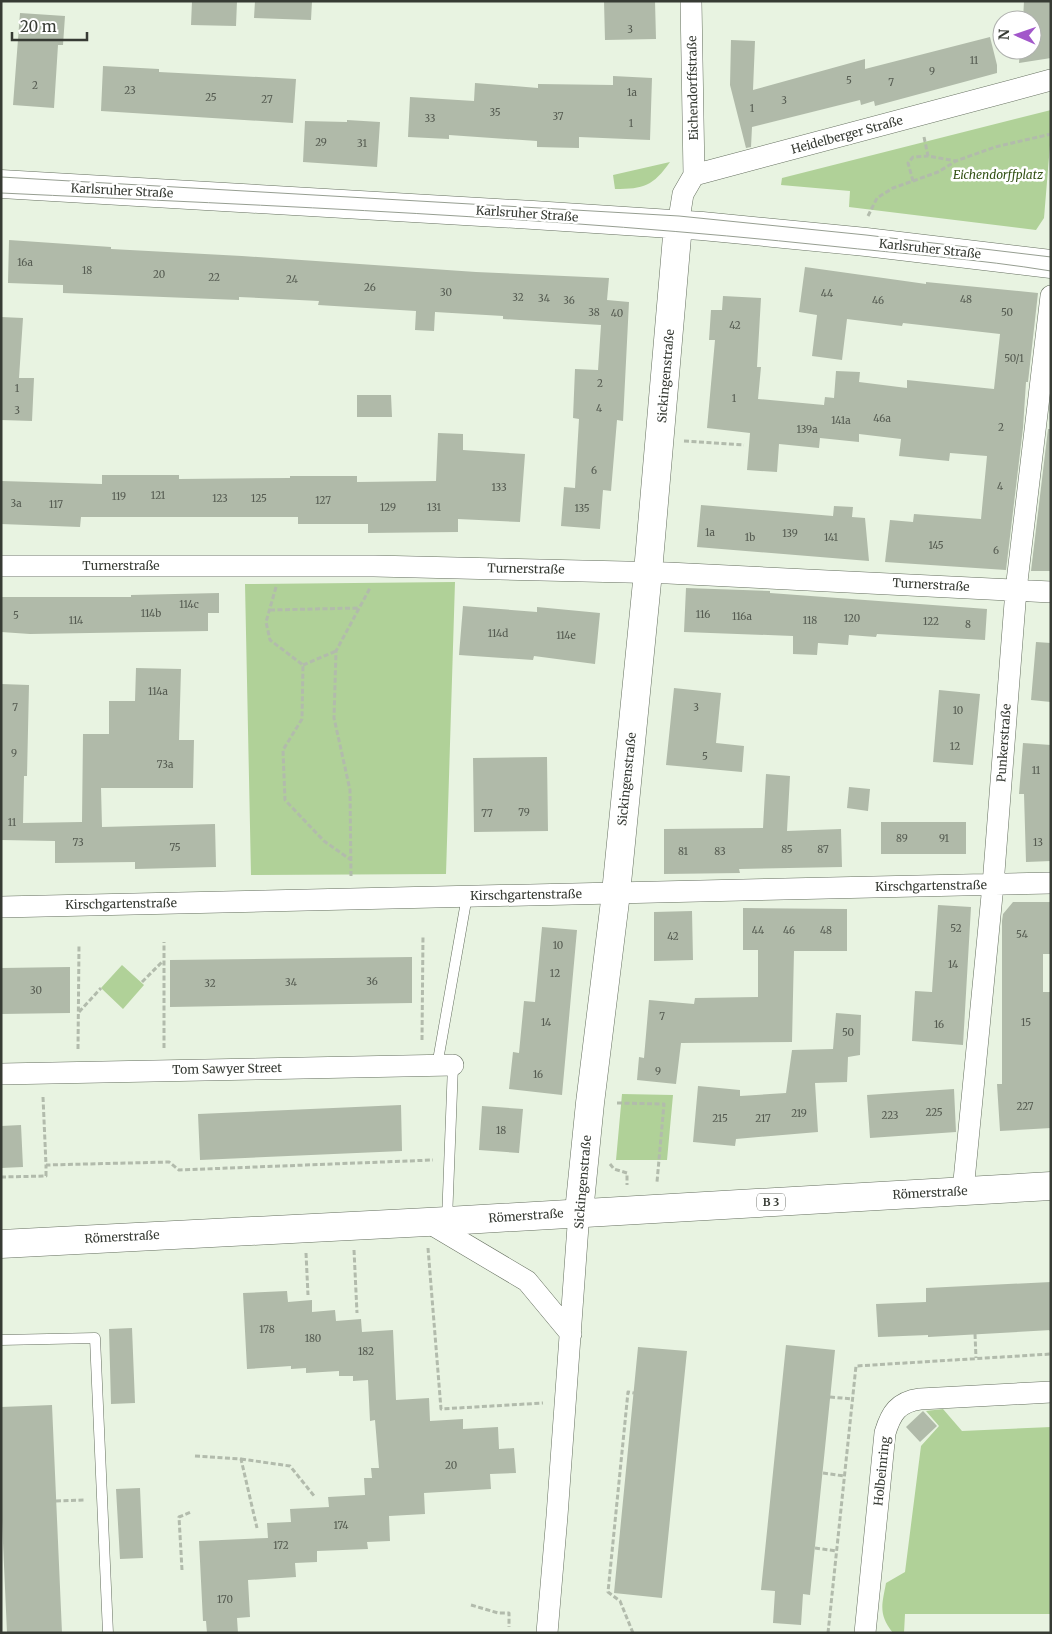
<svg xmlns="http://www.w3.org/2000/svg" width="1052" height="1634" font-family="Merriweather,serif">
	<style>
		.green { fill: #b0d198 }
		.building { fill: #b0baa9 }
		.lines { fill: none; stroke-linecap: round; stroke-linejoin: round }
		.lane-casing { stroke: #656f5f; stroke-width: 11 }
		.street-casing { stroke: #656f5f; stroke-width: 22 }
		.secondary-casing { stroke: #656f5f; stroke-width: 29 }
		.primary-casing { stroke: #656f5f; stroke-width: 29 }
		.path { stroke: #b2bbac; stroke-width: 3; stroke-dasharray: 5 2.5; stroke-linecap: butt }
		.lane { stroke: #fff; stroke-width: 10 }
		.street { stroke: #fff; stroke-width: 21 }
		.secondary { stroke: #fff; stroke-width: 28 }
		.primary { stroke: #fff; stroke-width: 28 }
		.tram { stroke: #969e91; stroke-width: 1 }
		.labels { text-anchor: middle; stroke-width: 5; stroke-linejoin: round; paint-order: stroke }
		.number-label { font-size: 10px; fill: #555b51 }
		.shield { fill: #fff; stroke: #737671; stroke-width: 1 }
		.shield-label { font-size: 11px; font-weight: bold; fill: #373b34 }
		.street-label { font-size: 12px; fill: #373b34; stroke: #fff }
		.park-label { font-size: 12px; font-style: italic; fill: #345216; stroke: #fff }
	</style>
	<rect width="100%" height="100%" fill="#e8f3e1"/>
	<path class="green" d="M1051 110V133L1044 218 1036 230 849 207 850 191 781 185 782 178Z
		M670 162C653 186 644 189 615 189L613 175Z
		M455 582 446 874 251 875 245 584Z
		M122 965 144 985 123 1009 101 988Z
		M622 1094 673 1095 667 1160H616Z
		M943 1409 962 1431 1051 1427V1614H905L904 1633H893C878 1614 882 1605 886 1583L905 1572 921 1446 939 1426 926 1411Z"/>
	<path class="building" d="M192 1H237L236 26 191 25Z
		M255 1H312L311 20 254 18Z
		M604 1H655L656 39 605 40Z
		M1024 1H1051V58L1019 63 1020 50H1032V20H1023Z
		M20 13 65 16 63 45H58L54 108 13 105Z
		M990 37 997 65V73L875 106 874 101 861 105 860 100 752 127 751 147 746 148 730 85 731 40 755 41 753 90 865 59V69Z
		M103 66 159 69V72L296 79 293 123 101 111Z
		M613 76 652 78 650 140 579 137V148L537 147V141L449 135V139L408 137 410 97 474 101 475 83 538 88V84L613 85Z
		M347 120 380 122 377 167 303 162 305 121 347 122Z
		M9 240 111 247V249L242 256 476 272 609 278 607 300 629 302 623 421 617 420 611 491 603 490 600 529 561 526 564 487 575 488 579 419 573 418 575 369 598 370 601 325 503 319V316L435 312 434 331 415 330 416 311 318 305 319 301 239 297V300L63 293V285L8 283Z
		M805 267 926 284V282L1038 293 1028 382H1026L1023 428 1006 570 885 562 890 520 913 522 914 514 981 519 987 456 950 453 949 461 899 456 901 439 859 434V442L820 438 819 448 779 444 777 472 747 470 750 433 707 428 715 340H709L711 310H722L723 296 761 298 757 367H761L758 399 824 405 825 397 834 398 836 371 860 372 859 382 907 388V380L994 389 1000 334 903 323 902 326 847 319 842 360 812 356 817 315 799 312Z
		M1 317 23 318 19 378H34L32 421 1 420Z
		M357 395H391L392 417H357Z
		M1048 429H1051V571H1031Z
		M438 433 463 434V450L525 454 520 522 458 519V532L368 533V524H298V517H81L80 527 1 524V481L102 484V475H179V479L290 478V476H357V482L436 481Z
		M701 505 833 516 834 506 853 507 852 517 865 518 869 561 697 547Z
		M686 588 770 591V593L987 609 985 640 877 634 876 637 849 635 848 645 818 643 817 655 793 654V636L684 632Z
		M219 593V613H208V631L30 634 1 632V597H131V595Z
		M463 606 537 612V607L600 613 595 664 534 656 533 660 459 655Z
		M1036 642 1051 643V702L1031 700Z
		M136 668 181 669 179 740H194L193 788H101L102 827 215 824 216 867 135 869V862L55 863V841L1 840V684L29 685 27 776H24L23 823 82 822 83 734H109V701H135Z
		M674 688 721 693 716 743 744 746 742 772 666 765Z
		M939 690 980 694 973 765 933 762Z
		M1023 743 1051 745V861L1026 862 1024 794H1019Z
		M547 757 548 831 474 832 473 758Z
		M766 774 790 776 787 831 841 829 842 867 739 869 740 873 664 874V829L763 828Z
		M849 787 870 789 868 811 847 808Z
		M881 822H966V854H881Z
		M1013 902H1051V954H1043V992H1051V1128L1000 1131 997 1084H1002V921L1003 914Z
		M938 905 971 907 963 1045 912 1041 915 991 932 992Z
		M743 908 847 909V951H794L792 1042 681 1043 676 1084 637 1080 639 1057 644 1058 649 1000 694 1004 695 998 758 997V950H743Z
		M692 911 693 960 654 961V912Z
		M542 927 577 930 562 1095 509 1089 513 1052 519 1053 524 1001 535 1002Z
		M412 957V1003L170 1007V960Z
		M70 967V1013L1 1014V968Z
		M836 1013 861 1015 860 1055 848 1057 847 1082 815 1083 818 1132 736 1139 735 1146 693 1142 698 1086 740 1090V1096L786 1093 792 1050 833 1049Z
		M954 1089 956 1132 870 1138 867 1095Z
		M401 1105 402 1151 200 1160 198 1114Z
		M482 1106 523 1109 519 1153 479 1150Z
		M21 1125 23 1167 1 1168V1126Z
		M1051 1282V1330L928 1337V1335L878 1337 876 1304 926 1302V1288Z
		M287 1291 288 1302 312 1300V1312L335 1310 336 1321 361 1319 362 1332 393 1330 396 1400 429 1398 430 1421 463 1419V1429L498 1427 499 1449 514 1448 516 1473 490 1474 491 1489 424 1493 425 1514 389 1516 390 1541 367 1542 368 1549 317 1551V1562L295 1563 296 1577 248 1580 250 1617 237 1618 238 1633H207L206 1621H203L199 1541 268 1538 267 1523 291 1522 290 1509 329 1507 328 1497 365 1495 364 1478H372L371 1468H379L375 1420 370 1421 368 1380 353 1381V1376H339V1371L306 1373V1368L291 1369V1366L247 1369 243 1293Z
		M132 1328 135 1403 111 1404 109 1329Z
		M786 1345 835 1350 810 1595 803 1594 801 1625 773 1623 775 1591 761 1590Z
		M638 1347 687 1351 662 1598 614 1593Z
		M52 1405 62 1633H7L1 1498V1407Z
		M923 1411 937 1426 920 1442 906 1427Z
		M140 1488 143 1558 120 1559 116 1489Z"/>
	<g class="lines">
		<g class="lane-casing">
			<path id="lane" d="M437 1066 467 896
				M447 1220 453 1065
				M1 1340 95 1338 108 1633"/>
		</g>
		<g class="street-casing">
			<path id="street" d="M691 1 694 175
				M678 225 683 194 694 175 1051 80
				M1 566H374L668 573 1051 592
				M1 907 1051 883
				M1 1074 453 1065
				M963 1191 993 885 1016 590 1051 296
				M426 1221 527 1281 571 1334
				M547 1633 557 1516 579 1212
				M865 1633 885 1433C891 1413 898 1402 920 1399L1051 1392"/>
		</g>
		<g class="secondary-casing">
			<path id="secondary" d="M1 184 533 215 702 226 866 242 1051 264
				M579 1212 590 1103 616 893 648 572 678 225"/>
		</g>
		<g class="primary-casing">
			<path id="primary" d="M1 1244 447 1221 1051 1186"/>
		</g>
		<path class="path" d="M924 137 928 156 956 161 995 147 1051 134
			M913 181 938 172 956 161
			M868 216 877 198 893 188 913 181 908 163 913 157 928 156
			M684 441 744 445
			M276 587 266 622 270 640 303 665 302 719 283 750 285 800 324 841 351 860
			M270 610 358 608
			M303 665 336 651
			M351 876 350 790 334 718 336 651 370 588
			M142 982 163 961
			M79 1012 101 988
			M422 1040 423 935
			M164 1048V942
			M78 1049 79 945
			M43 1097 46 1165 169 1162 179 1170 433 1160
			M617 1103 664 1104 657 1182
			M610 1164 614 1169 627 1173V1185
			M1 1177 46 1176V1165
			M428 1248 441 1409 543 1403
			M354 1250 357 1313
			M306 1253 308 1295
			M1051 1330V1331
			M975 1334 976 1358
			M830 1397 853 1399
			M195 1456 241 1459 257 1528
			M241 1459 290 1466 315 1497
			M823 1473 844 1476
			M56 1501 86 1500
			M815 1548 837 1551
			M182 1570 179 1517 191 1512
			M471 1605 498 1613H509V1627
			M633 1633 620 1601 608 1592 628 1392 634 1393
			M828 1633 856 1366 1051 1354"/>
		<use href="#lane" class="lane"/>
		<use href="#street" class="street"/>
		<use href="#secondary" class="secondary"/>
		<use href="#primary" class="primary"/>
		<path class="tram" d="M1 177 679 216 866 235 1051 257
			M1 193C278 206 555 217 830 246 904 254 978 259 1051 271"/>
	</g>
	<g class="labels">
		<g class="number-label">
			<text x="630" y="33">3</text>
			<text x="974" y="64">11</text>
			<text x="932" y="75">9</text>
			<text x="849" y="84">5</text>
			<text x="891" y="86">7</text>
			<text x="35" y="89">2</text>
			<text x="130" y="94">23</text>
			<text x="632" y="96">1a</text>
			<text x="211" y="101">25</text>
			<text x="267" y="103">27</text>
			<text x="784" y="104">3</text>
			<text x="752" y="112">1</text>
			<text x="495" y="116">35</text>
			<text x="558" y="120">37</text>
			<text x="430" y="122">33</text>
			<text x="631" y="127">1</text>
			<text x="321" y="146">29</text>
			<text x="362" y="147">31</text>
			<text x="25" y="266">16a</text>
			<text x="87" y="274">18</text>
			<text x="159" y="278">20</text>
			<text x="214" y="281">22</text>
			<text x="292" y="283">24</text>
			<text x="370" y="291">26</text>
			<text x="446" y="296">30</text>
			<text x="827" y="297">44</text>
			<text x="518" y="301">32</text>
			<text x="544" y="302">34</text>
			<text x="966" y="303">48</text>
			<text x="569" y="304">36</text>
			<text x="878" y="304">46</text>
			<text x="594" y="316">38</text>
			<text x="1007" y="316">50</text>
			<text x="617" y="317">40</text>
			<text x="735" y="329">42</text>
			<text x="1014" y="362">50/1</text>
			<text x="600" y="387">2</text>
			<text x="17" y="392">1</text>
			<text x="734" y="402">1</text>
			<text x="599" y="412">4</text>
			<text x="17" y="414">3</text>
			<text x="882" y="422">46a</text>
			<text x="841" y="424">141a</text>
			<text x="1001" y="431">2</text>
			<text x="807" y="433">139a</text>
			<text x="594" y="474">6</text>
			<text x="1000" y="490">4</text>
			<text x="499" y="491">133</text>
			<text x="158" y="499">121</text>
			<text x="119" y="500">119</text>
			<text x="220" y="502">123</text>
			<text x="259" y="502">125</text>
			<text x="323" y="504">127</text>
			<text x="16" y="507">3a</text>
			<text x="56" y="508">117</text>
			<text x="388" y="511">129</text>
			<text x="434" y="511">131</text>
			<text x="582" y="512">135</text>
			<text x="710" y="536">1a</text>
			<text x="790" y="537">139</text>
			<text x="750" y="541">1b</text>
			<text x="831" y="541">141</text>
			<text x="936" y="549">145</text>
			<text x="996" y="554">6</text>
			<text x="189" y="608">114c</text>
			<text x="151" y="617">114b</text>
			<text x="703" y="618">116</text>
			<text x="16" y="619">5</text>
			<text x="742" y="620">116a</text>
			<text x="852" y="622">120</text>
			<text x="76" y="624">114</text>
			<text x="810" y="624">118</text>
			<text x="931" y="625">122</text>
			<text x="968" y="628">8</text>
			<text x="498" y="637">114d</text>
			<text x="566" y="639">114e</text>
			<text x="158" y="695">114a</text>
			<text x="15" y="711">7</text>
			<text x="696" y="711">3</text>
			<text x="958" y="714">10</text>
			<text x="955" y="750">12</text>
			<text x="14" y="757">9</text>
			<text x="705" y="760">5</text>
			<text x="165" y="768">73a</text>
			<text x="1036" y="774">11</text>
			<text x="524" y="816">79</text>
			<text x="487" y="817">77</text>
			<text x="12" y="826">11</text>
			<text x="902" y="842">89</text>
			<text x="944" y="842">91</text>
			<text x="78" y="846">73</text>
			<text x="1038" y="846">13</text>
			<text x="175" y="851">75</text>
			<text x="787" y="853">85</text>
			<text x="823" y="853">87</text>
			<text x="683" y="855">81</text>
			<text x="720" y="855">83</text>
			<text x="956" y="932">52</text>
			<text x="758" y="934">44</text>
			<text x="789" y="934">46</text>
			<text x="826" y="934">48</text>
			<text x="1022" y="938">54</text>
			<text x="673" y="940">42</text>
			<text x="558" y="949">10</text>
			<text x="953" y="968">14</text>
			<text x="555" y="977">12</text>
			<text x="372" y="985">36</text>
			<text x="291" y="986">34</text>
			<text x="210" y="987">32</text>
			<text x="36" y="994">30</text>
			<text x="662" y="1020">7</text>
			<text x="546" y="1026">14</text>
			<text x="1026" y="1026">15</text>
			<text x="939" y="1028">16</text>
			<text x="848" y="1036">50</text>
			<text x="658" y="1075">9</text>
			<text x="538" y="1078">16</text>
			<text x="1025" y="1110">227</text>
			<text x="934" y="1116">225</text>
			<text x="799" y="1117">219</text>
			<text x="890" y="1119">223</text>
			<text x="720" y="1122">215</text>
			<text x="763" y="1122">217</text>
			<text x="501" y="1134">18</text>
			<text x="267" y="1333">178</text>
			<text x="313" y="1342">180</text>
			<text x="366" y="1355">182</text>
			<text x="451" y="1469">20</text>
			<text x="341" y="1529">174</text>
			<text x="281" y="1549">172</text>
			<text x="225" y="1603">170</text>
		</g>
		<rect class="shield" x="757" y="1193.5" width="28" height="17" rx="4"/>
		<g class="shield-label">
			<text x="771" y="1206">B 3</text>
		</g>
		<g class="street-label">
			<text transform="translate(693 88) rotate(-91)" y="4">Eichendorffstraße</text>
			<text transform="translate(847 135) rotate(-15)" y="4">Heidelberger Straße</text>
			<text transform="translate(122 191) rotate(3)" y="4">Karlsruher Straße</text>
			<text transform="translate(527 214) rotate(4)" y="4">Karlsruher Straße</text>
			<text transform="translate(930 249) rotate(6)" y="4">Karlsruher Straße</text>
			<text transform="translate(666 376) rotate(-85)" y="4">Sickingenstraße</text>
			<text x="121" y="570">Turnerstraße</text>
			<text transform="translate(526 569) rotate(1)" y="4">Turnerstraße</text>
			<text transform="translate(931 585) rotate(3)" y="4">Turnerstraße</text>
			<text transform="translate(1004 743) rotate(-86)" y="4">Punkerstraße</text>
			<text transform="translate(627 779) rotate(-84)" y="4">Sickingenstraße</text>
			<text transform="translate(931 886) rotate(-1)" y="4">Kirschgartenstraße</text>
			<text transform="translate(526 895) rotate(-1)" y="4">Kirschgartenstraße</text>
			<text transform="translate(121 904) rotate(-1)" y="4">Kirschgartenstraße</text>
			<text transform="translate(227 1069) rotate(-1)" y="4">Tom Sawyer Street</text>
			<text transform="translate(583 1182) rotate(-85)" y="4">Sickingenstraße</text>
			<text transform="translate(930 1193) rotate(-3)" y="4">Römerstraße</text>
			<text transform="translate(526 1216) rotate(-4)" y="4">Römerstraße</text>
			<text transform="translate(122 1237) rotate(-3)" y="4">Römerstraße</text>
			<text transform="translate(882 1471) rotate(-84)" y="4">Holbeinring</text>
		</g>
		<g class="park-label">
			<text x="998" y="179">Eichendorffplatz</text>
		</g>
	</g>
	<rect width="1052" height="1634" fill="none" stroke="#373b34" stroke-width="5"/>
	<g transform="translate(1017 35) rotate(272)"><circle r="24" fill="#ffffff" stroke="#afb1ae"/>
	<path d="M0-4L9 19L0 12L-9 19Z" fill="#a257ca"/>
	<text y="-8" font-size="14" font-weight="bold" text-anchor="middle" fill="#373b34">N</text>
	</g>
	<path d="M12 32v8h75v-8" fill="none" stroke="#373b34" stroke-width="2.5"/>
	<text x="20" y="32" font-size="15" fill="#373b34" stroke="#ffffff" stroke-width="4" paint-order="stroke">20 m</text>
</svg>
